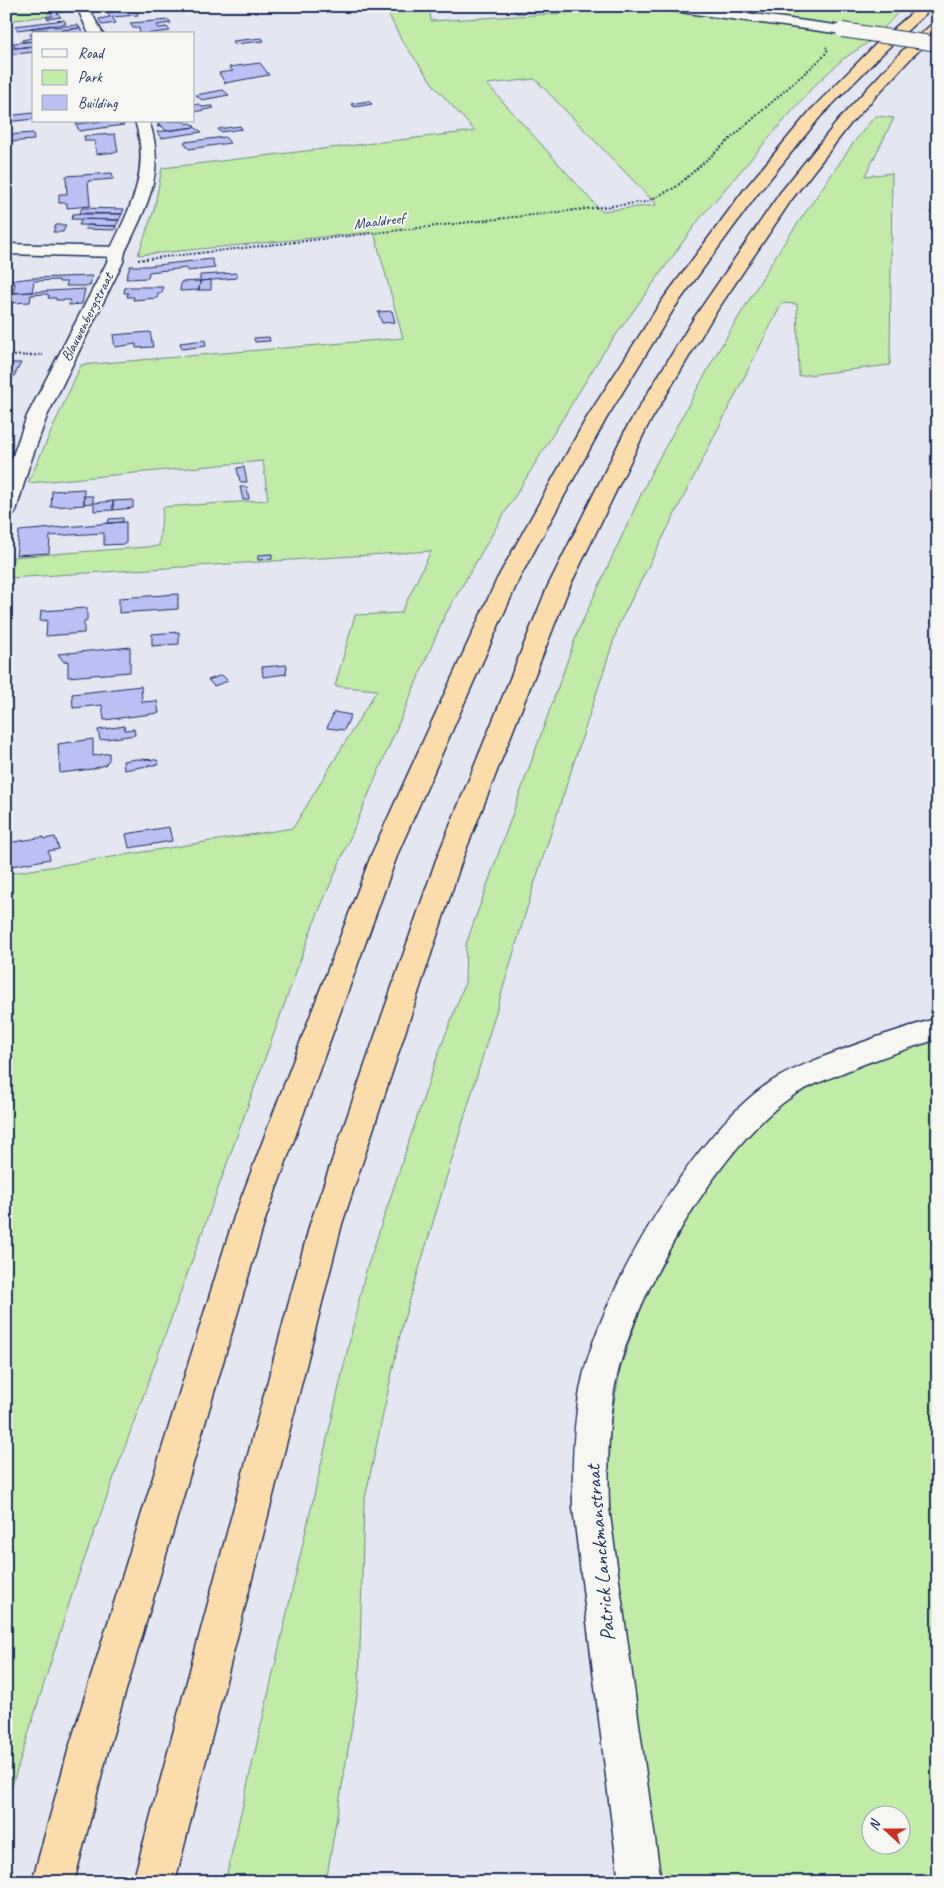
<svg xmlns="http://www.w3.org/2000/svg" width="944" height="1888" font-family="Caveat,sans-serif">
	<style>
		.green { fill: #c1eba7; stroke: #6e8d82; fill-rule: evenodd }
		.building { fill: #bbc0f2; stroke: #1b2f5e }
		.lines { fill: none; stroke-linecap: round; stroke-linejoin: round }
		.minor-casing { stroke: #1b2f5e; stroke-width: 3 }
		.tertiary-casing { stroke: #1b2f5e; stroke-width: 3 }
		.motorway-casing { stroke: #1b2f5e; stroke-width: 3 }
		.path { stroke: #1b2f5e; stroke-width: 2; stroke-dasharray: 2 2; stroke-linecap: butt }
		.minor { fill: #f6f6f2; fill-rule: evenodd }
		.tertiary { fill: #f6f6f2; fill-rule: evenodd }
		.motorway { fill: #fddcac; fill-rule: evenodd }
		.tertiary-bridge-casing { stroke: #1b2f5e; stroke-width: 16; stroke-linecap: butt }
		.tertiary-bridge { stroke: #f6f6f2; stroke-width: 14 }
		.labels { text-anchor: middle; stroke-width: 4; stroke-linejoin: round; paint-order: stroke }
		.far-street-label { font-size: 15px; fill: #1b2f5e; stroke: #f6f6f2 }
		.near-street-label { font-size: 21px; fill: #1b2f5e; stroke: #f6f6f2 }
	</style>
	<rect width="100%" height="100%" fill="#e4e6f2"/>
	<filter id="ink" filterUnits="userSpaceOnUse"><feTurbulence type="fractalNoise" baseFrequency=".02" numOctaves="2"/><feDisplacementMap in="SourceGraphic" scale="10" xChannelSelector="R" yChannelSelector="G"/><feConvolveMatrix kernelMatrix="1 2 1 2 8 2 1 2 1" color-interpolation-filters="sRGB"/></filter>
	<g filter="url(#ink)">
		<path class="green" d="M6 6H43L50 16 6 21Z
			M594 6C687 6 781 24 872 40L843 59 812 88 701 217 603 353 504 514 444 617 313 925 74 1588 6 1805V874L293 828 377 690 335 686 355 615 401 613 431 551 10 578 13 557 159 546 163 507 268 500 263 461 28 483 81 365 403 338 374 232 138 255 154 210 162 168 475 131 435 87 401 39 388 13 430 12 431 21 585 12ZM535 79 656 204V205L601 211 487 84Z
			M681 6H904L881 31Z
			M875 116 894 118 865 176 892 173 890 365 799 376 797 304 782 303 619 624 533 888 402 1326 364 1503 359 1684 326 1882H225L365 1274 436 1060 465 983 466 944 578 631 652 471 717 353 778 252 854 142Z
			M938 1035V1882H660L615 1559 608 1484 610 1424 621 1366 642 1304 665 1253 696 1200 759 1118 795 1089ZM872 1816H902V1846H872Z"/>
		<path class="building" d="M73 6 75 10 57 13 61 17 48 19 46 17 53 16 47 9Z
			M537 7 539 12 516 13 513 9Z
			M136 10 138 15 112 17 116 23 102 25 99 19 110 17 107 13 109 12Z
			M64 20 66 24 17 30 15 26Z
			M169 20 171 23 157 25 159 28 167 27 170 31 144 34H140L139 28H133L130 23Z
			M53 25 54 27 78 25 80 28 49 32 47 29 33 30 31 28Z
			M80 28 83 34H34V41L23 42 22 40 32 38 30 34Z
			M262 38 264 41 234 44 232 41Z
			M34 41V46L15 48 13 43Z
			M34 46V52L6 55V49Z
			M260 63 269 75 225 83 219 73 233 71 229 67Z
			M223 90 229 95 202 100 196 95Z
			M368 101 372 104 355 107 351 104Z
			M199 104 203 107 212 106 214 108 194 112V105Z
			M34 113V119L6 122V116Z
			M104 121H122L124 125 79 131 76 124Z
			M157 121H184L186 124 191 123 195 127 166 131 162 126 157 127 162 126 157 125 159 123Z
			M240 126 242 129 220 132 218 129Z
			M194 127 202 132 161 138 157 132Z
			M33 133 34 140 6 142V135Z
			M115 134 118 152 96 154 95 141H85L84 136Z
			M225 137 230 143 189 149 184 142Z
			M112 173 113 179 88 181 90 206 67 208V203H59V194H67L66 176Z
			M82 208 124 209 122 214H79Z
			M84 213 122 214 119 220 71 219 73 214Z
			M82 219 119 220 116 226 79 225Z
			M56 225H66L63 232H53Z
			M87 225 116 226 115 230 85 229Z
			M212 259 215 268 187 271V268L158 271 149 272 148 278 126 279 130 266H147Z
			M237 273V278L200 281V275Z
			M92 276 90 286H66L67 282H59V280L34 281 32 292 13 293 15 283H7L8 281 32 278Z
			M211 280V290H199L200 281Z
			M200 281 199 290 180 291 181 282Z
			M125 287H163L162 293H158L157 298 133 300 134 297H127L128 293H124Z
			M85 289 82 304 69 305 70 300H56V298H48L49 295 45 294 31 295 30 302 12 303 13 293Z
			M392 311 395 322 382 323 378 312Z
			M150 332 153 347 136 348V344L115 347 113 335Z
			M269 337 270 341 255 342 254 338Z
			M205 340 206 346 182 349 180 343Z
			M6 363H21L13 378 6 377Z
			M244 467 247 482H240L237 468Z
			M240 487H247L249 499 243 500Z
			M84 489V505L51 507 52 491Z
			M84 496H93V503L84 504Z
			M133 500V508L113 510V501Z
			M113 501V510L94 511V503Z
			M123 518V522L108 523 109 519Z
			M123 522H126V544L104 545V533L50 536 49 553 16 555 19 531Z
			M272 554V559L258 560V555Z
			M178 594V609L119 613V598Z
			M87 608V621L84 622V633L46 636 47 620 40 621 41 611Z
			M179 632V644L152 646V634Z
			M130 647V672L68 677V661L64 662 58 654Z
			M287 665 286 674 263 677 262 667Z
			M222 675 228 681 214 686 208 680Z
			M141 686 142 702 157 701 159 713 104 720 102 705 73 708 72 694Z
			M334 712 351 715 344 730 327 728Z
			M124 726 125 730 134 729 135 735 100 740 98 730Z
			M93 739V756L109 753V760L105 765 92 769 60 773 58 744Z
			M137 759 157 760 159 764 124 770 123 761Z
			M169 827 172 841 129 848 126 834Z
			M44 837V839L55 837 59 849 48 851 50 859 6 867V846H9L8 843Z"/>
		<g class="lines">
			<g class="minor-casing">
				<path id="minor" d="M6 244 117 247 123 248 125 252 123 256 117 257 6 254Z
					M938 1018V1039C905 1049 873 1060 842 1073 825 1080 809 1086 794 1095 719 1144 637 1291 617 1376 607 1419 608 1464 609 1508L661 1882H619L573 1508C572 1464 573 1419 583 1376 604 1288 694 1131 772 1081 788 1071 806 1064 823 1057 861 1042 899 1029 938 1018Z"/>
			</g>
			<g class="tertiary-casing">
				<path id="tertiary" d="M80 6H92V14L103 34H89L80 14Z
					M659 6H695L842 26 849 30 842 34 665 10Z
					M135 121H149C167 171 146 208 125 252L123 262 47 416 28 469 16 511 13 515 6 517V475L27 416 107 262 109 252C130 208 151 171 135 121Z"/>
			</g>
			<g class="motorway-casing">
				<path id="motorway" d="M920 6H934L886 50 820 117 756 196 675 307 606 419 519 579 398 853 266 1217 108 1751 74 1882H32L68 1751 234 1217 372 853 497 579 586 419 661 302 744 190 810 111 876 44Z
					M938 22V33L912 57 851 123 792 199 712 318 647 427 569 588 462 860 342 1224 175 1882H133L310 1224 436 860 547 588 627 427 694 318 780 193 841 117 902 51 933 23Z"/>
			</g>
			<path class="path" d="M609 6 646 11
				M138 260 646 202 676 187 824 56 828 49 826 47
				M6 356 43 355"/>
			<use href="#minor" class="minor"/>
			<use href="#tertiary" class="tertiary"/>
			<use href="#motorway" class="motorway"/>
			<g class="tertiary-bridge-casing">
				<path id="tertiary-bridge" d="M842 30 938 44"/>
			</g>
			<use href="#tertiary-bridge" class="tertiary-bridge"/>
		</g>
	</g>
	<g class="labels">
		<g class="far-street-label">
			<text transform="translate(379 221) rotate(-7)" y="5">Maaldreef</text>
			<text transform="translate(87 317) rotate(-63)" y="5">Blauwenbergstraat</text>
		</g>
		<g class="near-street-label">
			<text transform="translate(600 1553) rotate(-95)" y="7">Patrick Lanckmanstraat</text>
		</g>
	</g>
	<rect width="944" height="1888" fill="none" stroke="#f6f6f2" stroke-width="25"/>
	<rect x="12" y="12" width="919" height="1863" fill="none" stroke="#1b2f5e" stroke-width="2" filter="url(#ink)"/>
	<rect x="32" y="32" width="162" height="90" fill="#f6f6f2" stroke="#9ea6b7"/>
	<rect x="42" y="49" width="25" height="8" fill="#f6f6f2" stroke="#9ea6b7"/>
	<text x="78" y="58" font-size="15" fill="#1b2f5e">Road</text>
	<rect x="42" y="70" width="25" height="15" fill="#c1eba7" stroke="#9ea6b7"/>
	<text x="78" y="82" font-size="15" fill="#1b2f5e">Park</text>
	<rect x="42" y="95" width="25" height="15" fill="#bbc0f2" stroke="#9ea6b7"/>
	<text x="78" y="108" font-size="15" fill="#1b2f5e">Building</text>
	<g transform="translate(886 1830) rotate(291)"><circle r="24" fill="#f6f6f2" stroke="#9ea6b7"/>
	<path d="M0-4L9 19L0 12L-9 19Z" fill="#c8321e"/>
	<text y="-8" font-size="14" font-weight="bold" text-anchor="middle" fill="#1b2f5e">N</text>
	</g>
</svg>
